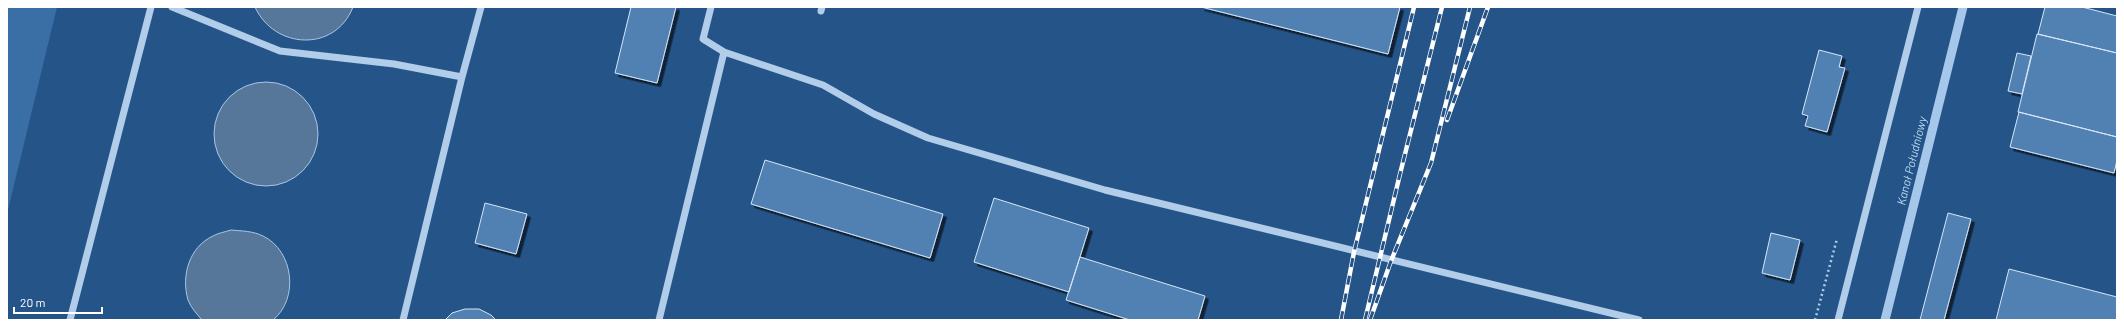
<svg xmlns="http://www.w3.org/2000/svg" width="2124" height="327" font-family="Barlow,sans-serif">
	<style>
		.green { fill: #396fa5 }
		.water { fill: #56779a; stroke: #a5c8ea }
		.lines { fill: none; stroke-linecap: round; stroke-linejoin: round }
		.stream { stroke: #a5c8ea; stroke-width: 9 }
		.building { fill: #5181b2; stroke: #d5e6f7; filter: url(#shadow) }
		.path { stroke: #b1cde9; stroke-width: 2.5; stroke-dasharray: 2 3; stroke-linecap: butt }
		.minor { stroke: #b1cde9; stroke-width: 7 }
		.rail-casing { stroke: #fff; stroke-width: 4.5 }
		.rail { stroke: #255488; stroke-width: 3; stroke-dasharray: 9; stroke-linecap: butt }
		.labels { text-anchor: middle; stroke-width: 3.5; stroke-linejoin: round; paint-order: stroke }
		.water-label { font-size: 12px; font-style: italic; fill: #bcd6f0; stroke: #255488 }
	</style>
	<defs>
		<filter id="shadow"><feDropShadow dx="3.5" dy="3.5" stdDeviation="0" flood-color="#0009"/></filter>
	</defs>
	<rect width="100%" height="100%" fill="#255488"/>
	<path class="green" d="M7 7H57L7 214Z"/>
	<path class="water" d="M255 7H353C335 53 274 49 255 7Z
		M214 134a52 52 0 1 1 104 0a52 52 0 1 1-104 0Z
		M231 230C242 231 253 231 263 236 294 251 299 299 273 320H202C197 314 191 308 188 300 181 276 189 247 213 236 218 233 225 232 231 230Z"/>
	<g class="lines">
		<path class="stream" d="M1885 320 1963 7"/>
	</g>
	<path class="building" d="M631 7H676L657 83 615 73Z
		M1201 7H1400L1388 54Z
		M2045 7H2082L2117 16V53L2038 34Z
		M2037 34 2117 53V137L2018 112Z
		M1819 50 1842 56 1839 67 1845 68 1827 132 1805 126 1808 116 1802 114Z
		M2017 53 2031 56 2022 94 2008 91Z
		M2019 112 2117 137V160L2114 173 2010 147Z
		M765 160 943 214 930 258 751 204Z
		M994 198 1089 228 1069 292 974 262Z
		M485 203 527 214 516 254 475 243Z
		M1948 213 1971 219 1944 320H1920Z
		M1771 233 1800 240 1790 280 1762 273Z
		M1080 257 1205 296 1198 320H1130L1066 300Z
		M2009 269 2117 297V320H1996Z
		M465 309H479L491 315 496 320H445L452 313Z"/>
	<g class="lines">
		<path class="path" d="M1815 320 1837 239"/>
		<path class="minor" d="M172 7 280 51 394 64 462 77
			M711 7 703 39 724 52 823 85 874 114 928 138 1105 190 1639 320
			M821 11 822 7
			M70 320 151 7
			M403 320 462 77 481 7
			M659 320 724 52
			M1838 320 1918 7"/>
		<g class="rail-casing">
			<path id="rail" d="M1447 120 1488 7
				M1341 320 1354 252 1414 7
				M1365 320 1400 174 1442 7
				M1370 320 1391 261 1431 163 1470 7"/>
		</g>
		<use href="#rail" class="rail"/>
	</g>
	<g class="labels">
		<g class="water-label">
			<text transform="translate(1912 161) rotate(-76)" y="4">Kanał Południowy</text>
		</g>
	</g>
	<rect width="2124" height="327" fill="none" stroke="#ffffff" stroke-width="16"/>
	<path d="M14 307v6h88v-6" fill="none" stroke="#ffffff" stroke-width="2"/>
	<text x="20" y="307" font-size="12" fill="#ffffff" stroke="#255488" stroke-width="3" paint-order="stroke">20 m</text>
</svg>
